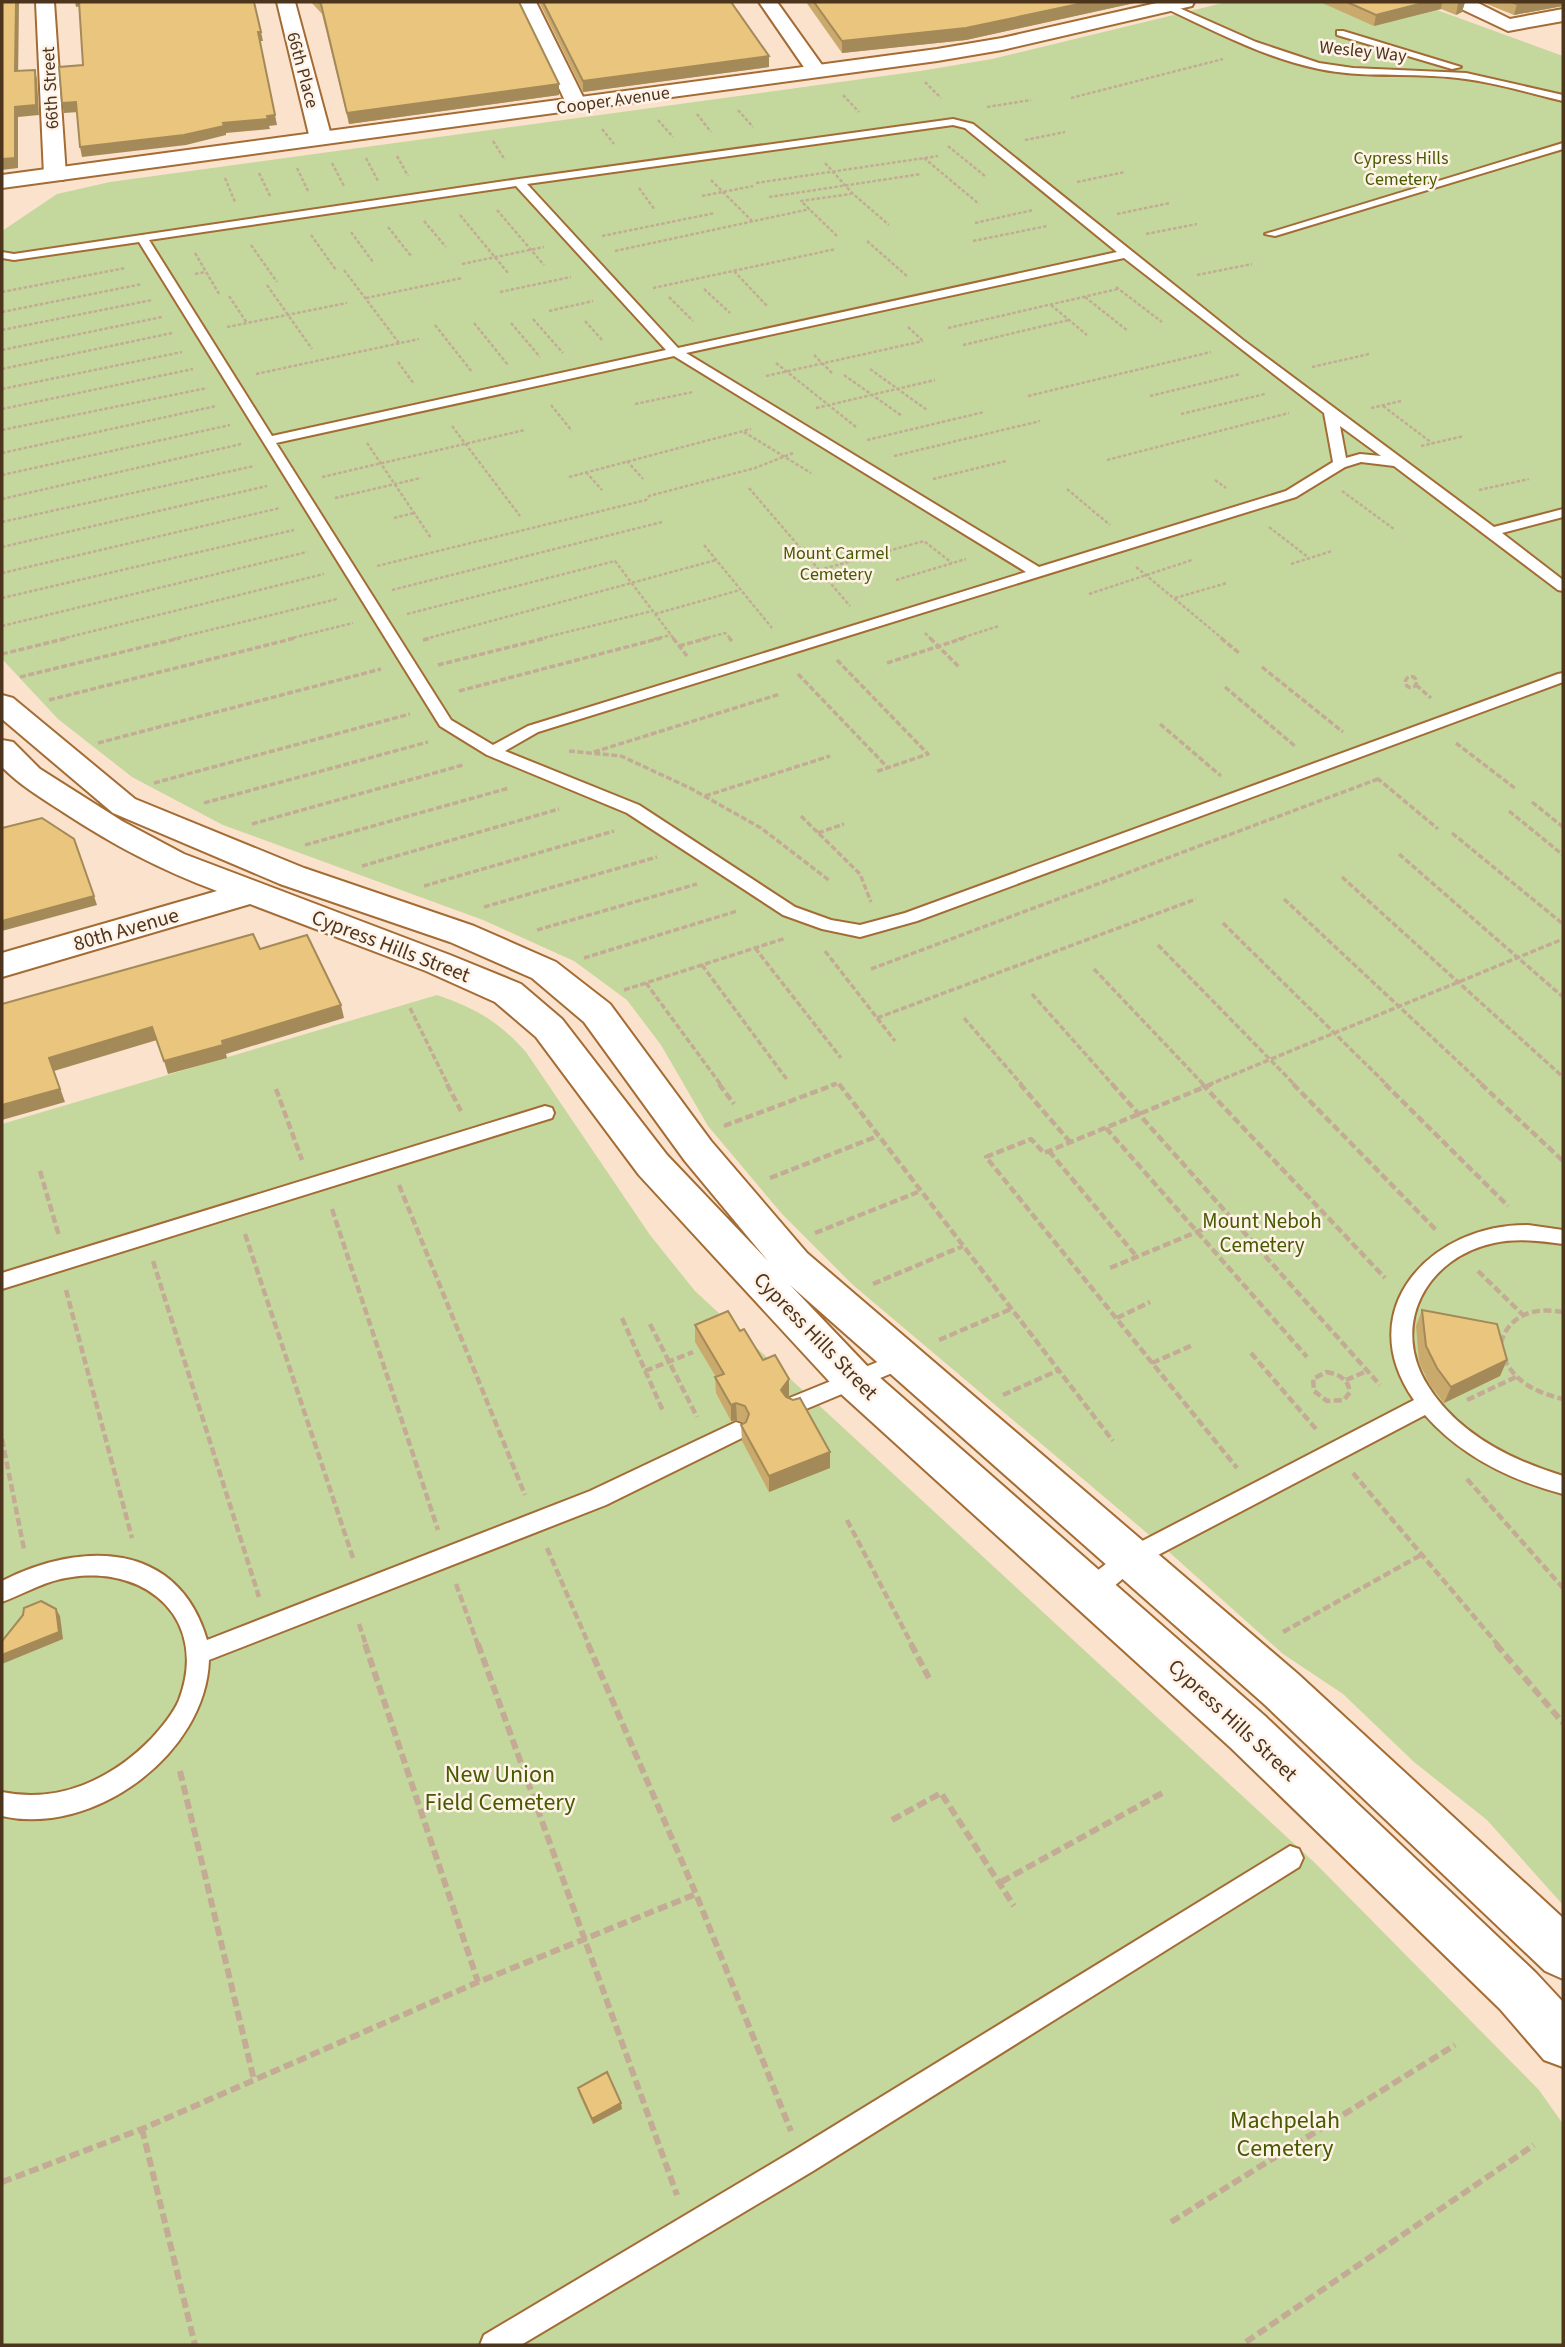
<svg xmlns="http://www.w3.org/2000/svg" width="1565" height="2347" font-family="'Source Sans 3',sans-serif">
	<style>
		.green { fill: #c4d89e }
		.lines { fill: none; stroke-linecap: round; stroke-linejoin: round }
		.service-casing { stroke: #a46c35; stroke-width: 4 }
		.minor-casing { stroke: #a46c35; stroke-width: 4 }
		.tertiary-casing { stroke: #a46c35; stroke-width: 4 }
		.secondary-casing { stroke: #a46c35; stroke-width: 4 }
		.path-far3 { stroke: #c4ab95; stroke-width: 2.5; stroke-dasharray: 3.5 2; stroke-linecap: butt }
		.path-far2 { stroke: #c4ab95; stroke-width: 3.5; stroke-dasharray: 6 2.5; stroke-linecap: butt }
		.path-far1 { stroke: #c4ab95; stroke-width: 4.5; stroke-dasharray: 8 3.5; stroke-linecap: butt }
		.path { stroke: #c4ab95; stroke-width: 6; stroke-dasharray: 10 4.5; stroke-linecap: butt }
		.service { fill: #fff; fill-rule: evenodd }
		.minor { fill: #fff; fill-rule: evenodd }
		.tertiary { fill: #fff; fill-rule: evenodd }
		.secondary { fill: #fff; fill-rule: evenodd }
		.wall { fill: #c9a96c }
		.shaded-wall { fill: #a48a58 }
		.building { fill: #eac57d; stroke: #a48a58; stroke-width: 2 }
		.labels { text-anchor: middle; stroke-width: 5; stroke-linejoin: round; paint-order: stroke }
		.far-street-label { font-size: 18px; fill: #4d341d; stroke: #fff2e7 }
		.far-park-label { font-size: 18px; fill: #465a00; stroke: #fff2e7 }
		.street-label { font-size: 21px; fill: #4d341d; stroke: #fff2e7 }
		.park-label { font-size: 21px; fill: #465a00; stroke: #fff2e7 }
		.near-park-label { font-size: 24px; fill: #465a00; stroke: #fff2e7 }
	</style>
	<rect width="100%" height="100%" fill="#fbe2cc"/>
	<path class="green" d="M1227 2H1415L1563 56V1905L1487 1820 1414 1762 1343 1694 1283 1654 1160 1544 853 1285 782 1214 708 1126 661 1045 627 1000 574 961 483 920 223 825 147 785 132 777 58 719 2 659V231L57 194 110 182 920 71 992 59Z
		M437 995C477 1009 498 1021 526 1052L650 1235 695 1291 1315 1863 1539 2090 1563 2124V2345H2V1124Z"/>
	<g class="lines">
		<g class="service-casing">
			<path id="service" d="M1168 3 1256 42 1319 63 1353 68 1466 73 1563 95V101C1525 92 1487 80 1448 77 1405 73 1362 78 1319 69 1265 58 1215 31 1165 8L1163 6Z
				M1337 31H1343L1461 67 1452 69 1337 35Z
				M953 119 973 124 1243 340 1494 527 1563 509V517L1502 533 1563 580V591L1558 590 1394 466 1361 462 1345 467 1296 497 538 732 505 751 639 805 795 907 831 920 860 925 905 913 1558 674 1563 673V682L917 921 860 937 822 929 783 915 627 813 487 755 440 726 139 242 14 260 2 258V252L14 254 519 179ZM953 125 965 128 1117 252 678 348 527 184ZM516 186 666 350 272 436 149 240ZM1124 258 1324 413 1333 462 1286 491 1039 567 686 353ZM674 356 1026 572 528 726 493 745 451 720 276 443ZM1340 426 1381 456 1360 454 1346 458Z
				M1563 143V149L1275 236 1265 234Z
				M545 1106 552 1108 554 1113 552 1118 2 1289V1273Z
				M1528 1225 1563 1230V1244C1541 1241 1517 1238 1494 1243 1427 1257 1389 1325 1428 1386 1458 1434 1511 1460 1563 1476V1494C1510 1480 1461 1456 1425 1415L1137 1566C1123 1577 1102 1603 1083 1596L1080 1589 1083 1582 1121 1552 1414 1400C1350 1309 1432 1224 1528 1225Z
				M902 1352 909 1354 912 1360 909 1366 794 1414 787 1411 783 1405 787 1399Z
				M736 1422 744 1425 747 1431 744 1437 606 1505 209 1660C206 1754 93 1837 2 1816V1792C59 1804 112 1779 151 1739 162 1727 173 1714 179 1700 209 1621 149 1566 72 1577 46 1580 26 1593 2 1602V1581C80 1541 178 1540 207 1640L590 1491Z
				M1290 1846 1299 1849 1303 1858 1299 1867 813 2171 521 2345H480L484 2335 793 2151Z"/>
		</g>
		<g class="minor-casing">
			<path id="minor" d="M36 2H54L66 175 63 180H47L44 175Z
				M277 2H295L332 139 328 143H314L310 139Z
				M518 2H536L587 105 584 109H570L567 105Z
				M759 2H777L827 72 824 76H810Z
				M1453 2H1476L1510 19 1563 9V21L1508 31 1455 6Z"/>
		</g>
		<g class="tertiary-casing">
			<path id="tertiary" d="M2 695 13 698 135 799 304 868 474 926 556 962 610 1004 711 1141 807 1253 1298 1674 1563 1918V1979L1545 1971 1264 1704 790 1285 870 1369 1265 1716 1536 1973 1563 2002V2067L1544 2060 1500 2009 1231 1748 840 1393 639 1175 536 1037 495 1002 426 971 250 904 2 977V953L217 891C159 869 115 846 63 812 41 798 20 785 2 767V740L13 742 40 769 122 821 184 854 450 955 521 984 562 1019 667 1155 768 1261 685 1161 584 1022 532 978 450 942 280 884 113 813 2 719Z"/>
		</g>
		<g class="secondary-casing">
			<path id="secondary" d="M1161 2H1194L1192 6 1002 50 937 61 2 188V175L937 49 1002 38Z"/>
		</g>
		<path class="path-far3" d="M925 82 941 98
			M843 95 859 112
			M1071 98 1223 59
			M987 107 1031 100
			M738 110 753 127
			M697 114 711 132
			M658 120 673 137
			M602 129 614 144
			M1025 140 1065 132
			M493 141 505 160
			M948 146 985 176
			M397 156 408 176
			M366 158 378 181
			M924 158 979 204
			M332 163 344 186
			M825 163 852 193 889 225
			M297 168 308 191
			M259 173 270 196
			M225 178 235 202
			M711 180 752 221
			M1077 182 1125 172
			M756 183 938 156
			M639 188 655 210
			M702 196 753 186
			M769 197 921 174
			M497 210 544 265
			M1117 214 1170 203
			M460 215 508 273
			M424 221 446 247
			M975 223 1033 210
			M388 227 411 256
			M351 232 373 262
			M1146 234 1197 224
			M311 235 336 270
			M602 236 715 213
			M837 236 801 201 851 194
			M867 241 908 277
			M973 241 1047 226
			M251 245 277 282
			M615 251 810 209
			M195 253 219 294
			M462 264 544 247
			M344 270 399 343
			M734 271 767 306
			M195 274 205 272
			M1197 275 1252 264
			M267 285 312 349
			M1116 287 1162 322
			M653 288 836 249
			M704 289 730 313
			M2 292 125 268
			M500 292 571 277
			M229 296 247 323
			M669 297 693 321
			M1085 297 1128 331
			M366 298 462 278
			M1051 305 1087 335
			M549 311 593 301
			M2 312 142 284
			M533 319 563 353
			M585 321 603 341
			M474 323 508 365
			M511 323 540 357
			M435 325 472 372
			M227 327 347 303
			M908 327 922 340
			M948 328 1118 289
			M2 330 152 300
			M963 345 1069 320
			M2 350 162 317
			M814 355 833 374
			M398 362 414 384
			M776 363 856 427
			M1312 367 1369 354
			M2 369 172 333
			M870 369 927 410
			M256 374 419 339
			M844 375 902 416
			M766 376 923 341
			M2 389 182 352
			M1028 396 1211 352
			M1150 396 1241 374
			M635 404 693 392
			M551 405 572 431
			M1383 406 1432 443
			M816 408 935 380
			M1371 408 1401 401
			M2 409 193 369
			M1181 414 1265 394
			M452 426 520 516
			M2 430 207 388
			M744 432 811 473
			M867 440 984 412
			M367 443 431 538
			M1421 446 1464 436
			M2 453 216 406
			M894 456 1040 421
			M1107 460 1289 413
			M627 461 643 479
			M586 472 602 490
			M2 475 230 425
			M322 477 525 430
			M569 477 751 429
			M933 479 1006 461
			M1215 480 1226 488
			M749 488 850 606
			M1067 489 1110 525
			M1479 490 1529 479
			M1342 491 1394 529
			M335 498 421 478
			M2 499 241 444
			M394 518 414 513
			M2 522 254 466
			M1269 527 1309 558
			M704 545 772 628
			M2 547 267 486
			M1291 564 1332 551
			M377 566 646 500 649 496 755 468 793 453
			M1136 567 1223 639
			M819 570 924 541 952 563
			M2 573 280 508
			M896 580 966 559
			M392 590 662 522
			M1089 594 1192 560
			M2 598 294 530
			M1175 598 1227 583
			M407 614 615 561 674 639
			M655 614 740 590
			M2 626 307 552
			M925 633 931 639
			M61 639 324 574
			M173 639 337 599
			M288 639 353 623
			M425 639 716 560
			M539 639 652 611
			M654 639 671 635
			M702 639 725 633 731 639
			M958 639 999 626"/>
		<path class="path-far2" d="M673 638 687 656
			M729 638 732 641
			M930 638 959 667
			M1221 638 1239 653
			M423 640 432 638
			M679 646 708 638
			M2 654 68 638
			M837 660 928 754 875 772
			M887 663 964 638
			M438 665 546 638
			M1262 667 1343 732
			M798 674 888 768
			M1405.5 682a5.5 5.5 0 1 1 11 0a5.5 5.5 0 1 1-11 0Z
			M20 677 180 638
			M1416 685 1431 698
			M1225 687 1296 747
			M459 691 661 638
			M49 700 295 638
			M1160 724 1221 776
			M98 743 381 669
			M1456 743 1516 789
			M569 751 621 756 690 788 761 828 830 881
			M594 752 780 694
			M1377 778 1438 829
			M154 783 410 714
			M705 796 830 756
			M1532 802 1563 827
			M204 803 428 742
			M1509 811 1563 855
			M801 816 860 874 871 902
			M252 824 463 765
			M818 833 844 824
			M1452 833 1563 924
			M305 845 509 788
			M1399 854 1563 997
			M362 866 559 809
			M1342 877 1563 1077
			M424 886 614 831
			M1284 899 1483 1085
			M484 907 657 857
			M1223 923 1387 1085
			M537 930 697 884
			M1158 945 1295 1085
			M755 948 841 1058
			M825 951 895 1041
			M584 958 737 911
			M702 965 788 1081
			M871 969 1378 779
			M1094 969 1204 1085
			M646 983 721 1085
			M624 990 786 938
			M1032 994 1113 1085
			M410 1008 448 1085
			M877 1018 1196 899
			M964 1018 1022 1085
			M831 1085 838 1083 840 1085
			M1208 1085 1563 939"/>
		<path class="path-far1" d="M447 1084 461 1111
			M719 1084 734 1104
			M839 1084 1113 1441
			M1020 1084 1070 1142
			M1112 1084 1380 1385
			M1202 1084 1385 1278
			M1212 1084 1044 1153 1031 1139 986 1157 1237 1468
			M1293 1084 1436 1230
			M1385 1084 1508 1206
			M1481 1084 1563 1161
			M276 1089 302 1160
			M724 1126 836 1084
			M1106 1128 1307 1357
			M1049 1151 1137 1257
			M40 1171 59 1236
			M770 1178 878 1136
			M399 1185 525 1495
			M332 1209 438 1530
			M815 1233 918 1192
			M245 1234 354 1561
			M153 1261 259 1597
			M1110 1268 1230 1218
			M1478 1271 1522 1314
			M873 1284 963 1246
			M66 1290 132 1538
			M622 1318 663 1411
			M1117 1318 1150 1302
			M650 1324 697 1417
			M939 1340 1011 1309
			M1501 1343C1509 1314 1535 1307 1563 1312
			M1251 1353 1316 1429
			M1504 1358C1515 1383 1538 1393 1563 1399
			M1152 1363 1193 1345
			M645 1371 693 1352
			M1326 1372C1339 1374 1348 1379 1350 1392L1344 1400 1327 1401 1314 1391 1313 1379Z
			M1346 1380 1367 1371
			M1003 1395 1059 1370
			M1467 1400 1516 1377
			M2 1439 24 1549
			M1353 1473 1498 1645
			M1467 1479 1563 1588
			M847 1520 912 1645
			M547 1548 589 1645
			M456 1584 478 1645
			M359 1624 366 1645
			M1283 1632 1421 1555"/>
		<path class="path" d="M365 1644 478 1982
			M478 1644 677 2195
			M588 1644 696 1894 791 2131
			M911 1644 929 1678
			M1496 1644 1563 1723
			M180 1771 254 2080
			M892 1820 941 1793 1014 1906
			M1001 1882 1164 1792
			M142 2129 195 2345
			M2 2182 142 2129 478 1982 696 1894
			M1171 2222 1455 2045
			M1246 2342 1534 2145"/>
		<use href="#service" class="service"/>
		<use href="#minor" class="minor"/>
		<use href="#tertiary" class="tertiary"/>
		<use href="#secondary" class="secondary"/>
	</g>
	<path class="wall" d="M311 2H519L559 95 349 124 322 14Z
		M539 2H731L769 67 583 92Z
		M806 2H1139L966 40 842 53Z
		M1320 2H1465L1462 12 1456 15 1441 9 1374 26Z
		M1482 2H1563V8V6L1514 15Z
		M1422 1310 1507 1360 1500 1376 1444 1403 1430 1385 1419 1362 1416 1326Z
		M695 1325 740 1331 763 1360 789 1396 787 1398 830 1452V1468L769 1492 742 1441 741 1425 745 1423 737 1420 731 1421 716 1393 715 1377H716L695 1342Z
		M578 2088 622 2109 593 2124 579 2094Z"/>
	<path class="shaded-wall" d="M16 2H31L19 3 18 81 15 71Z
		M75 2H80L81 6 76 7Z
		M1088 2H1139L966 40 842 53V41Z
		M1427 2H1442L1441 9 1374 26 1376 15Z
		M1463 2H1465L1462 12 1456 15 1458 3Z
		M1529 2H1563V6L1514 15 1517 4Z
		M258 32H261L263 41H260Z
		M769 56V67L583 92V81Z
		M35 70 37 79 39 115 18 117V168L2 170V159L15 107Z
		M559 84V95L349 124 347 113Z
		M76 102 79 112 64 113 62 103Z
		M275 115 277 125 269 126 270 129 226 133V135L186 145 82 157 80 147Z
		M94 896 97 905 2 931V921Z
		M341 1005 344 1018 226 1054 227 1058 168 1074 164 1061 222 1041Z
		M152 1027 157 1040 54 1071 65 1102 2 1120V1105L49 1058Z
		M1507 1360 1500 1376 1444 1403 1451 1387Z
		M789 1379V1396L781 1406V1390Z
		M736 1403 737 1420 731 1421V1405Z
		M830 1452V1468L769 1492V1476Z
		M56 1609 60 1616 63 1639 2 1664V1655Z
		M621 2103 622 2109 593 2124 592 2119Z"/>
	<path class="building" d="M2 2H16L15 71 35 70 36 105 15 107V158L2 159Z
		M79 2H254L261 32H258L275 115 267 116 268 119 223 123 224 126 184 135 80 147 76 102 62 103 59 67 83 65Z
		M319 2H519L559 84 347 113 321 4Z
		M543 2H731L769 56 583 81Z
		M814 2H1088L966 28 842 41Z
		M1347 2H1427L1376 15Z
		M1511 2H1529L1517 4Z
		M42 818 74 839 94 896 2 921V828Z
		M253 934 260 949 307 935 341 1005 222 1041 223 1045 164 1061 152 1027 49 1058 60 1089 2 1105V1004Z
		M1422 1310 1497 1324 1507 1360 1451 1387 1437 1368 1426 1346Z
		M728 1311 740 1331 744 1329 763 1360 775 1355 789 1379 781 1390 786 1397 793 1400 800 1398 830 1452 769 1476 741 1425 746 1422 749 1414 745 1406 736 1403 731 1405 715 1377 724 1374 695 1325Z
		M41 1601 56 1609 59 1632 2 1655V1641L23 1615 24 1608Z
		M607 2072 621 2103 592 2119 578 2088Z"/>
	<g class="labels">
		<g class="far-street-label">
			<text transform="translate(1363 51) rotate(6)" y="6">Wesley Way</text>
			<text transform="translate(303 70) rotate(75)" y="6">66th Place</text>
			<text transform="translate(50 88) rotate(-93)" y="6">66th Street</text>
			<text transform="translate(613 100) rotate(-8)" y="6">Cooper Avenue</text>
		</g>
		<g class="far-park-label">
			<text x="1401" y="164">Cypress Hills<tspan x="1401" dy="21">Cemetery</tspan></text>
			<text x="836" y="559">Mount Carmel<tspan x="836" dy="21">Cemetery</tspan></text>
		</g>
		<g class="street-label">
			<text transform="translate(126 929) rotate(-16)" y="7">80th Avenue</text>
			<text transform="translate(391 946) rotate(21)" y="7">Cypress Hills Street</text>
			<text transform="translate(816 1336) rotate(46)" y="7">Cypress Hills Street</text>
			<text transform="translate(1233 1720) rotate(43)" y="7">Cypress Hills Street</text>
		</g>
		<g class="park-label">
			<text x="1262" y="1228">Mount Neboh<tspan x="1262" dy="24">Cemetery</tspan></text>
		</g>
		<g class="near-park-label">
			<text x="500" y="1782">New Union<tspan x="500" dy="28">Field Cemetery</tspan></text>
			<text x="1285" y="2128">Machpelah<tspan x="1285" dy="28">Cemetery</tspan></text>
		</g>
	</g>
	<rect width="1565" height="2347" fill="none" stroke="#4d341d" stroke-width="7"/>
</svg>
